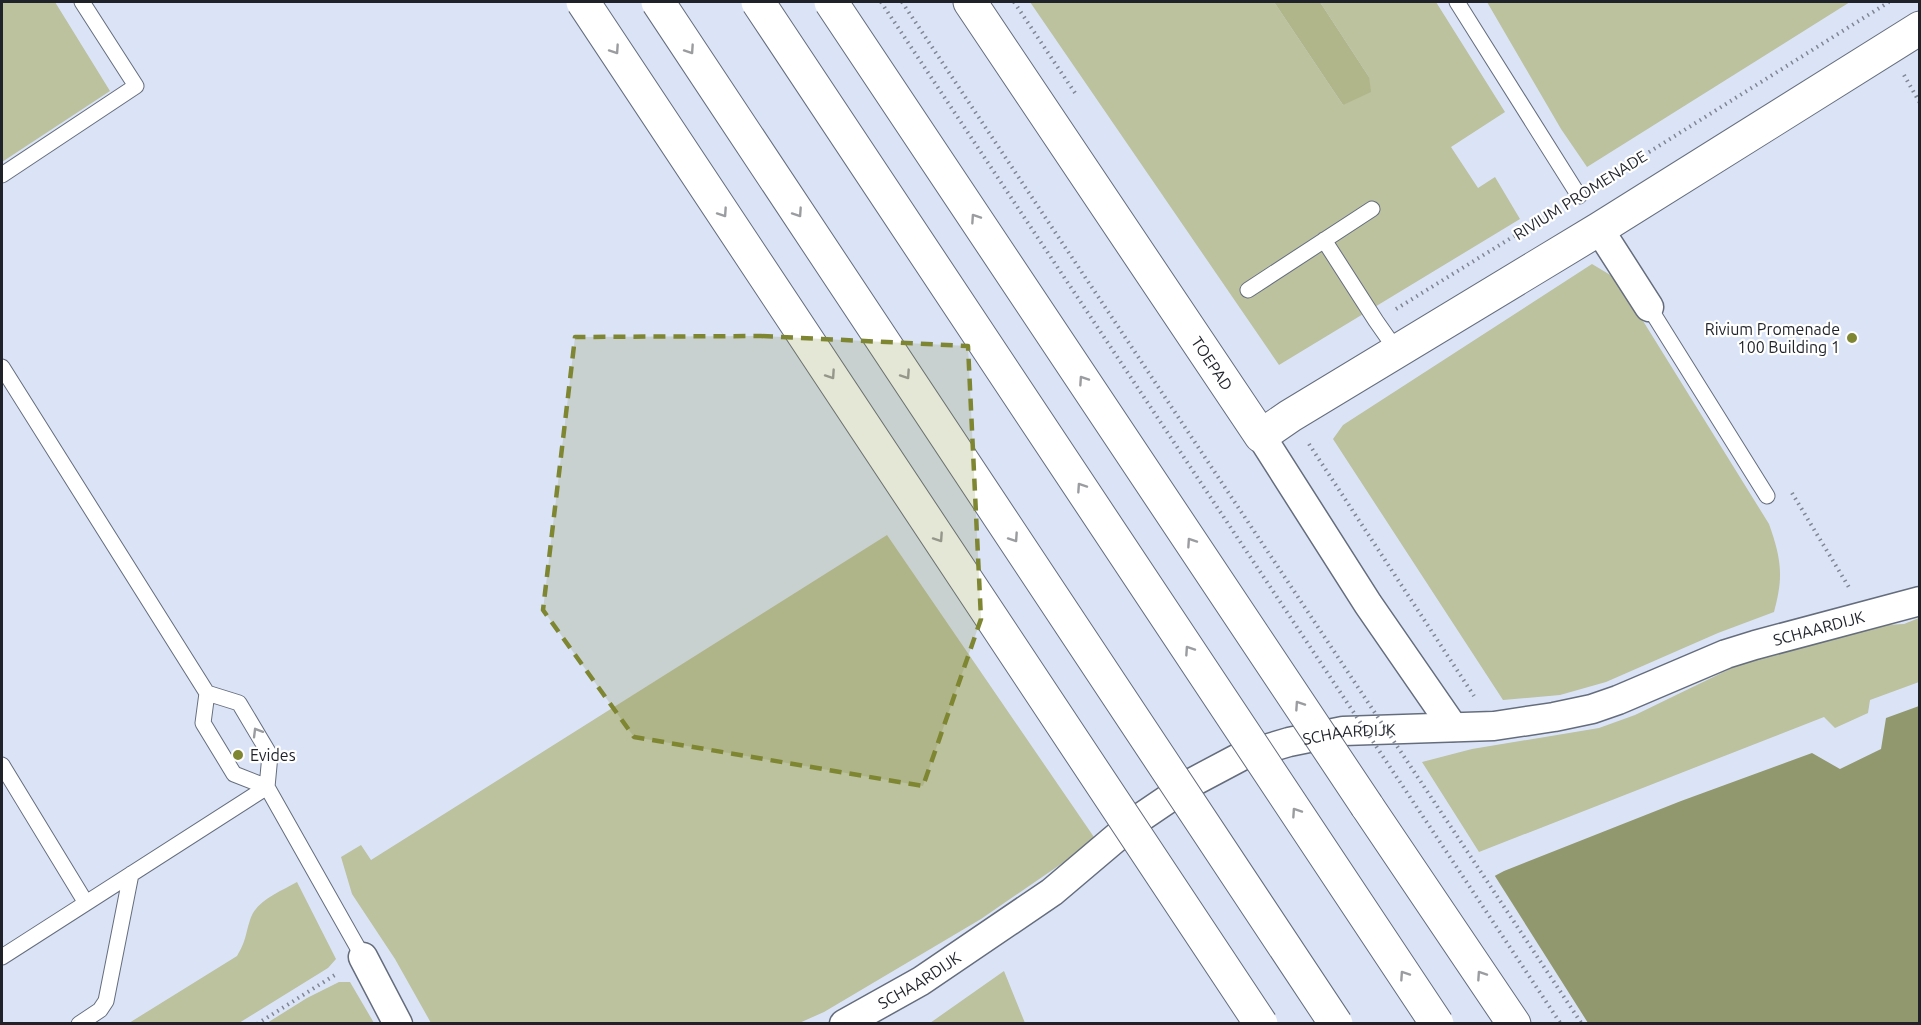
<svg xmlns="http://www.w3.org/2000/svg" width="1921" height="1025" font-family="Ubuntu,sans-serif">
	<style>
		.green { fill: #bcc19e }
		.forest { fill: #b0b689 }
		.water { fill: #92986d }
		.pier { fill: #dbe4f7 }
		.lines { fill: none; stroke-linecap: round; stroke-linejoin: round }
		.lane-casing { stroke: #656d7d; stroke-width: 17 }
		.street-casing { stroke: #656d7d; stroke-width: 31 }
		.secondary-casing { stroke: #656d7d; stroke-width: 35 }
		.highway-casing { stroke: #656d7d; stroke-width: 35 }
		.path { stroke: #808693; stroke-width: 4; stroke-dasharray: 1.5 4.5; stroke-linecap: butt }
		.lane { stroke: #fff; stroke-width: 15 }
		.street { stroke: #fff; stroke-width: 28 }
		.secondary { stroke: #fff; stroke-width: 33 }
		.highway { stroke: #fff; stroke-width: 33 }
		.highway-bridge-casing { stroke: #656d7d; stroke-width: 35; stroke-linecap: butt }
		.path-bridge { stroke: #808693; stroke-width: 4; stroke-dasharray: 1.5 4.5; stroke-linecap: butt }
		.highway-bridge { stroke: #fff; stroke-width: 33 }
		.oneway { stroke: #9a9c9f }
		.marked { fill: #7e8632; fill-opacity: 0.2; stroke: #7e8632; stroke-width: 4.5; stroke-dasharray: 12 8; stroke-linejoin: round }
		.poi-dot { fill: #7e8632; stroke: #fff; stroke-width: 2 }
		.labels { text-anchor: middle; stroke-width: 4.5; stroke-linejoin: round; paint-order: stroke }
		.street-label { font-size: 16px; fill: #1f2229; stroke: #fff }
		.poi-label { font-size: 16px; fill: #1f2229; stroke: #fff; text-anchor: end }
	</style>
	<rect width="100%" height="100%" fill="#dbe4f7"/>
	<path class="green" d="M2 2H55L110 91 2 162Z
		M1030 2H1274L1343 105 1369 77 1320 2H1436L1505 112 1451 147 1478 188 1495 177 1520 219 1279 365Z
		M1487 2H1850L1587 167 1561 129Z
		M1592 264 1617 279 1769 524C1781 558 1784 576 1774 612L1718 633 1606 682 1560 695 1503 700 1333 439 1343 425Z
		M887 535 1096 840 981 919 824 1012 797 1024 431 1023 395 959 352 894 341 857 361 845 371 860Z
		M1919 618V682L1870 700 1868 713 1835 728 1824 717 1479 852 1422 762 1472 749 1599 728 1635 715 1738 665 1869 626 1904 624Z
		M297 882 336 959 328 968 239 1023H129L237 956C246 941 245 936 250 920 256 900 280 892 297 882Z
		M1004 971 1025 1023H930Z
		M339 982H350L374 1023H267L307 998Z"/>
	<path class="forest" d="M1274 2H1320L1369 77 1371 92 1343 105Z"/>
	<path class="water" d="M1919 706V1023H1584L1568 1002 1532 1023 1214 1024 1504 871 1681 801 1812 753 1840 769 1881 749 1886 718Z"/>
	<path class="pier" d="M1493 873 1588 1023 1580 1024 1567 1005 1537 1024 1214 1023 1212 1021Z"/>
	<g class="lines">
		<g class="lane-casing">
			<path id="lane" d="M1457 2 1579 196
				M2 175 136 86 82 2
				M1324 240 1376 321 1397 351
				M1248 290 1372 209
				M1649 307 1767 496
				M2 367 207 693 203 723 234 774 267 787
				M207 693 239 703 270 755 267 787 363 957
				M2 765 86 903
				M2 957 267 787
				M79 1024 100 1010 106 1001 131 874"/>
		</g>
		<g class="street-casing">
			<g id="street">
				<path d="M1599 229 1649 307"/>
				<path d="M1261 436 1368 604 1453 727"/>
				<path d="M363 957 398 1024"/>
				<path id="s1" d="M844 1024 921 981 1052 892 1137 820 1193 782 1242 756 1289 742 1343 731 1494 726 1554 717 1592 709 1618 700 1726 654 1755 645 1920 601"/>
			</g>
		</g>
		<g class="secondary-casing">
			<g id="secondary">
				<path id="s2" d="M970 2 1261 436 1290 416 1599 229 1920 28"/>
			</g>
		</g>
		<g class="highway-casing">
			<path id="highway" d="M1367 806 1514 1024"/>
		</g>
		<path class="path" d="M1014 2 1075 93
			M1904 75 1920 103
			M1598 184 1889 2
			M1396 309 1558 209
			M1309 444 1474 696
			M1792 493 1850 589
			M257 1024 338 973"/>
		<use href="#lane" class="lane"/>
		<use href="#street" class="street"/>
		<use href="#secondary" class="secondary"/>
		<use href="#highway" class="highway"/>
		<g class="highway-bridge-casing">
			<path id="highway-bridge" d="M583 2 1261 1024
				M658 2 1336 1024
				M758 2 1437 1024
				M831 2 1367 806"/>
		</g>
		<path class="path-bridge" d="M881 2 1561 1024
			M902 2 1582 1024"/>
		<use href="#highway-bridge" class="highway-bridge"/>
	</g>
	<defs><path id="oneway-chevron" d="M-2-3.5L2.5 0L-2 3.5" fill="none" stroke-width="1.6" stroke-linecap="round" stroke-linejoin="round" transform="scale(1.5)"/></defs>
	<g class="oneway">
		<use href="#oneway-chevron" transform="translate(615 50) rotate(56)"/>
		<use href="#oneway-chevron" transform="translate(690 50) rotate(56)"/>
		<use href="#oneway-chevron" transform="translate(723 213) rotate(56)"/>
		<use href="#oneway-chevron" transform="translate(798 213) rotate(56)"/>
		<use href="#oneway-chevron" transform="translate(975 218) rotate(-124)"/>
		<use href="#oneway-chevron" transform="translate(831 375) rotate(56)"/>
		<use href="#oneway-chevron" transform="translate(906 375) rotate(56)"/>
		<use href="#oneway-chevron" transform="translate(1083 380) rotate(-124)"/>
		<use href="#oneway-chevron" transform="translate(1081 487) rotate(-124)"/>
		<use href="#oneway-chevron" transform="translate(939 538) rotate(56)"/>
		<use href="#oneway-chevron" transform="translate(1014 538) rotate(56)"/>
		<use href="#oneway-chevron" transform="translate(1191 542) rotate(-124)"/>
		<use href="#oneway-chevron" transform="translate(1189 650) rotate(-124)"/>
		<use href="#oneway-chevron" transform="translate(1299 705) rotate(-124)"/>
		<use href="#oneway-chevron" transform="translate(257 732) rotate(-121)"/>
		<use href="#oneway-chevron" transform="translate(1296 812) rotate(-124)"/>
		<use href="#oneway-chevron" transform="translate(1404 975) rotate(-124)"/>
		<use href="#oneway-chevron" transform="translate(1481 975) rotate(-124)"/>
	</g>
	<path class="marked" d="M761 336 968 346 981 619 923 786 634 737 543 610 575 337Z"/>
	<g class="poi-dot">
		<circle cx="1852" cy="338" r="6"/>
		<circle cx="238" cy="755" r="6"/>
	</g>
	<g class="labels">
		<g class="street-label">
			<text transform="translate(1580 195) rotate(-32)" y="6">RIVIUM PROMENADE</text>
			<text dy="6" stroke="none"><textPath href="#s2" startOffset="435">TOEPAD</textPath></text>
			<text dy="6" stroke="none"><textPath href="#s1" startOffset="1077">SCHAARDIJK</textPath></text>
			<text dy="6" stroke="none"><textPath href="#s1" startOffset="591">SCHAARDIJK</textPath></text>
			<text dy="6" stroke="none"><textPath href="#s1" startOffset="87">SCHAARDIJK</textPath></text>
		</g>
		<g class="poi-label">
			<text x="1840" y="335">Rivium Promenade<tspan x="1840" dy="18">100 Building 1</tspan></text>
			<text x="250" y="761" text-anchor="start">Evides</text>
		</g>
	</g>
	<rect width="1921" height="1025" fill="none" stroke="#1f2229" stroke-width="6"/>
</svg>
